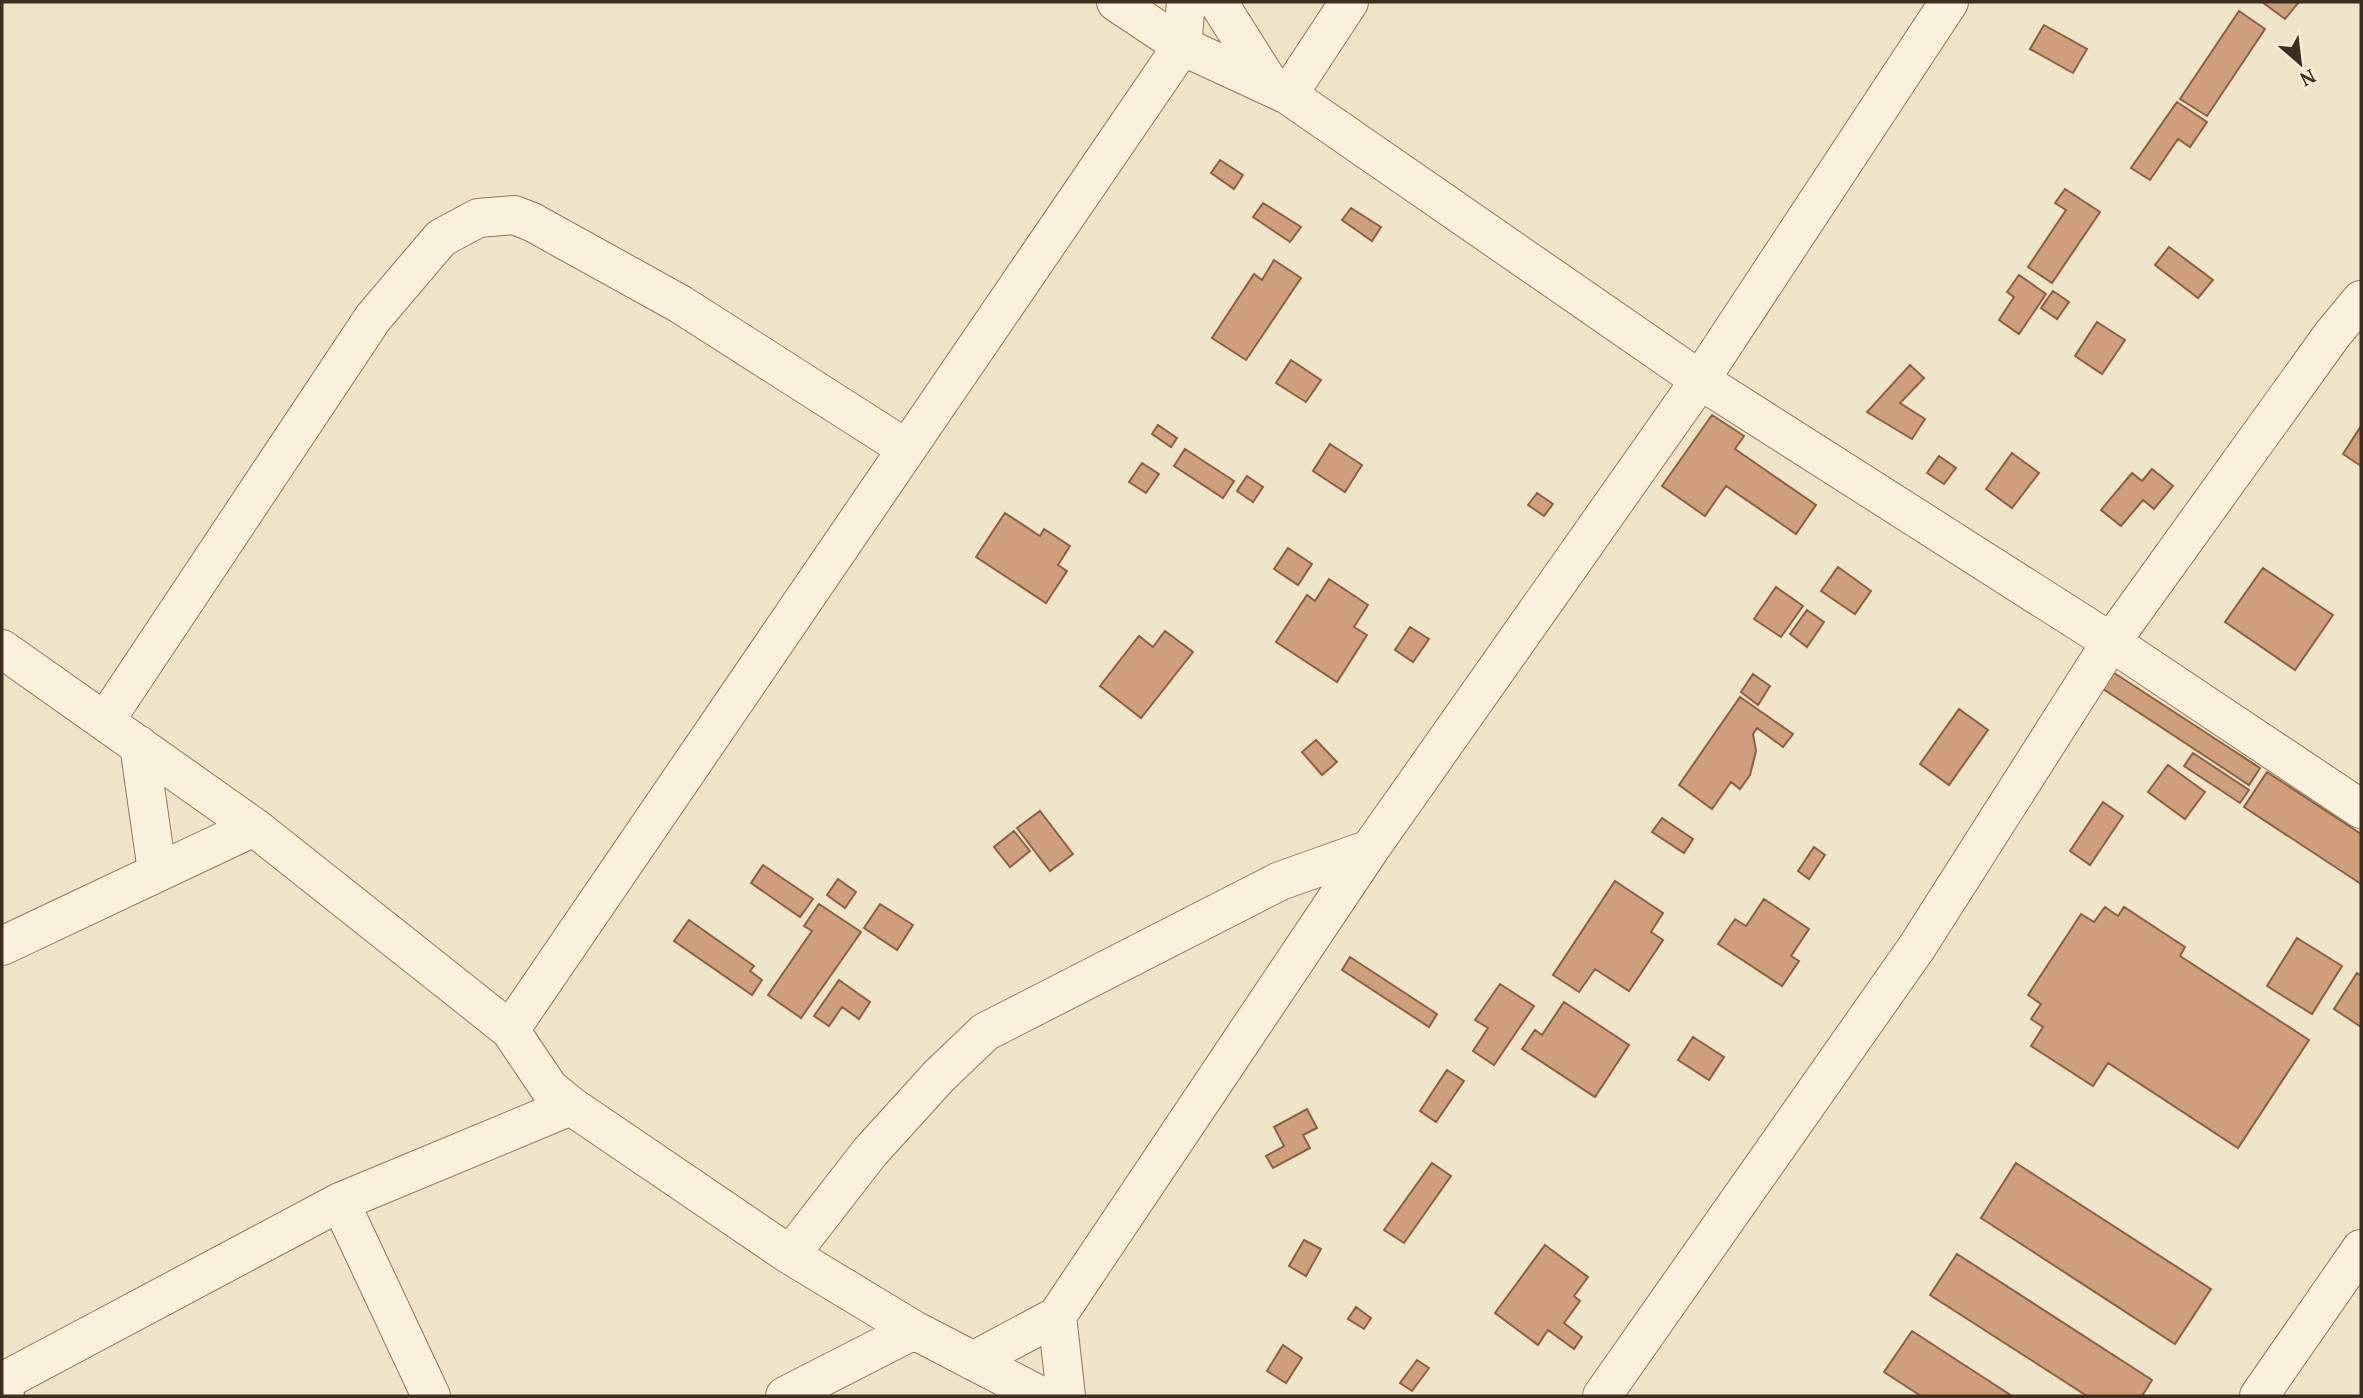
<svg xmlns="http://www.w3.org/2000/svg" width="2363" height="1398" font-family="'PT Serif',serif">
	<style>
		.building { fill: #cf9f7d; stroke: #8d5f41; stroke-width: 2 }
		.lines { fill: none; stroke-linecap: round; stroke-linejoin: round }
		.street-casing { stroke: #8d765c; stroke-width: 40 }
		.secondary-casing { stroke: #6f573f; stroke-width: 40 }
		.street { stroke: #faf1dc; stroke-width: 38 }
		.secondary { stroke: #faf1dc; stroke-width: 38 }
	</style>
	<rect width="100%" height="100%" fill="#f0e4c8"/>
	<path class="building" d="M2262 2H2299L2285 19Z
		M2239 11 2265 29 2207 116 2180 99Z
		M2044 25 2087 49 2073 73 2030 49Z
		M2177 102 2207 122 2190 147 2178 139 2150 180 2131 168Z
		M1220 160 1243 175 1234 189 1211 173Z
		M2065 189 2100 212 2052 283 2028 267 2066 210 2055 203Z
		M1263 203 1301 227 1290 242 1253 217Z
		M1351 208 1381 227 1372 241 1342 220Z
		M2169 247 2213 280 2198 298 2155 265Z
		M1274 260 1301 278 1246 360 1212 338 1254 274 1262 280Z
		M2019 275 2046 294 2019 334 1999 320 2014 297 2007 292Z
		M2053 291 2069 302 2057 319 2041 308Z
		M2097 322 2125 340 2102 374 2075 356Z
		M1291 360 1321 380 1306 402 1276 383Z
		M1910 365 1924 378 1900 403 1925 419 1912 439 1867 412Z
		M1712 415 1744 436 1735 449 1816 505 1796 534 1726 486 1705 516 1662 486Z
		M1158 425 1177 438 1171 447 1152 434Z
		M2361 426V466L2343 454Z
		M1330 444 1362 465 1345 492 1313 471Z
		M1185 449 1234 481 1223 498 1174 466Z
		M2012 453 2039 473 2012 508 1986 489Z
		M1939 456 1956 468 1944 484 1927 473Z
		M1142 463 1159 474 1146 493 1129 482Z
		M2152 469 2173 486 2154 509 2143 500 2121 526 2101 510 2132 473 2142 481Z
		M1247 476 1263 487 1253 502 1237 491Z
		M1537 493 1553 504 1544 516 1528 505Z
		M1005 513 1040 536 1044 529 1070 546 1058 565 1067 571 1046 603 976 557Z
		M1288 548 1312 564 1298 585 1274 569Z
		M1838 567 1871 591 1855 614 1821 591Z
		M2263 568 2333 615 2295 670 2225 622Z
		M1329 579 1368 605 1354 627 1367 635 1337 682 1276 642 1307 595 1315 601Z
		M1776 587 1803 606 1781 637 1754 619Z
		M1807 610 1824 622 1807 647 1790 634Z
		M1410 627 1429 639 1413 662 1395 650Z
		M1165 631 1193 652 1141 718 1100 686 1139 636 1153 647Z
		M2105 667 2260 768 2249 785 2094 683Z
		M1753 674 1770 686 1758 705 1741 692Z
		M1740 697 1793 734 1783 747 1757 728 1753 734 1756 751 1750 775 1740 789 1731 782 1712 809 1679 785Z
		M1959 709 1988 730 1949 785 1920 764Z
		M1316 740 1337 762 1322 775 1302 752Z
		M2193 753 2249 790 2240 803 2184 766Z
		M2168 765 2205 792 2185 819 2148 792Z
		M2267 772 2361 834V884L2244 807Z
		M2103 802 2123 816 2090 865 2070 851Z
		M1040 811 1073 854 1050 871 1017 828Z
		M1662 818 1693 839 1684 853 1652 832Z
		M1014 831 1030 851 1010 867 994 847Z
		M1814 847 1825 855 1809 879 1798 871Z
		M763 865 813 899 800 917 751 883Z
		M838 879 856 892 845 908 827 895Z
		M1615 881 1663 913 1651 932 1663 940 1629 991 1595 969 1579 992 1553 975Z
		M1764 899 1809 929 1791 956 1799 961 1782 986 1718 944 1735 919 1746 926Z
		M819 904 861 932 801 1018 768 995 812 931 804 926Z
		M880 904 913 925 897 950 864 928Z
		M2105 907 2118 916 2124 907 2185 947 2180 956 2309 1040 2238 1148 2108 1063 2093 1086 2031 1046 2043 1027 2031 1019 2041 1004 2028 995 2081 914 2094 922Z
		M689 920 754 966 750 971 762 980 752 995 674 941Z
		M2297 938 2342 966 2312 1014 2267 986Z
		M1350 957 1437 1014 1429 1027 1342 970Z
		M2357 973 2361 976V1027L2334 1009Z
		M839 980 870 1002 859 1019 842 1007 829 1026 814 1016Z
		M1500 984 1534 1006 1494 1065 1473 1051 1488 1028 1475 1020Z
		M1564 1002 1629 1045 1595 1097 1522 1049 1535 1030 1542 1035Z
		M1693 1037 1724 1057 1709 1080 1678 1060Z
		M1447 1070 1464 1081 1436 1122 1420 1111Z
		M1307 1109 1317 1128 1303 1135 1310 1148 1273 1168 1266 1156 1284 1146 1274 1127Z
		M1432 1163 1451 1176 1404 1243 1384 1230Z
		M2016 1163 2211 1289 2175 1344 1981 1218Z
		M1304 1240 1321 1249 1306 1276 1289 1266Z
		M1545 1245 1588 1277 1574 1296 1580 1301 1564 1323 1582 1337 1574 1349 1548 1330 1538 1345 1495 1313Z
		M1957 1254 2152 1380 2142 1396H2087L1930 1295Z
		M1356 1307 1371 1318 1364 1329 1348 1319Z
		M1912 1331 2012 1396H1921L1884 1372Z
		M1283 1345 1302 1358 1286 1383 1267 1371Z
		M1417 1360 1429 1368 1412 1391 1400 1383Z"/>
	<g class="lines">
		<g class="street-casing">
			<path id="street" d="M1116 2 1182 46 1288 95 1700 380 2111 642 2361 809
				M1218 2 1271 86
				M1288 95 1349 2
				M2 649 254 827 510 1030 549 1088 571 1106 790 1255 914 1330 1041 1396
				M105 721 373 318 441 238 478 218 514 215 532 222 680 304 907 449
				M139 745 157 871
				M2 946 254 827
				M510 1030 1182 46 1186 2
				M340 1202 431 1396
				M790 1255 870 1152 939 1076 985 1032 1280 881 1370 849
				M1057 1316 1066 1396
				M973 1361 1057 1316 1370 849 1700 380 1949 2
				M2 1382 340 1202 571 1106
				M785 1396 914 1330
				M1602 1396 1917 947 2111 642 2332 335 2361 300
				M2259 1396 2361 1249"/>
		</g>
		<g class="secondary-casing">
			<path id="secondary" d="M2 1393 5 1396"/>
		</g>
		<use href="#street" class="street"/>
		<use href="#secondary" class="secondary"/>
	</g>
	<rect width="2363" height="1398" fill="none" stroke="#3d2e20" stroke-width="7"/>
	<g transform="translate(2300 63) rotate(152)" stroke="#f7eed8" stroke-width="5" paint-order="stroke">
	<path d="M0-5L12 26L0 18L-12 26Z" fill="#3d2e20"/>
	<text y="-10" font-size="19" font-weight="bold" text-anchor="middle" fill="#3d2e20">N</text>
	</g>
</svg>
